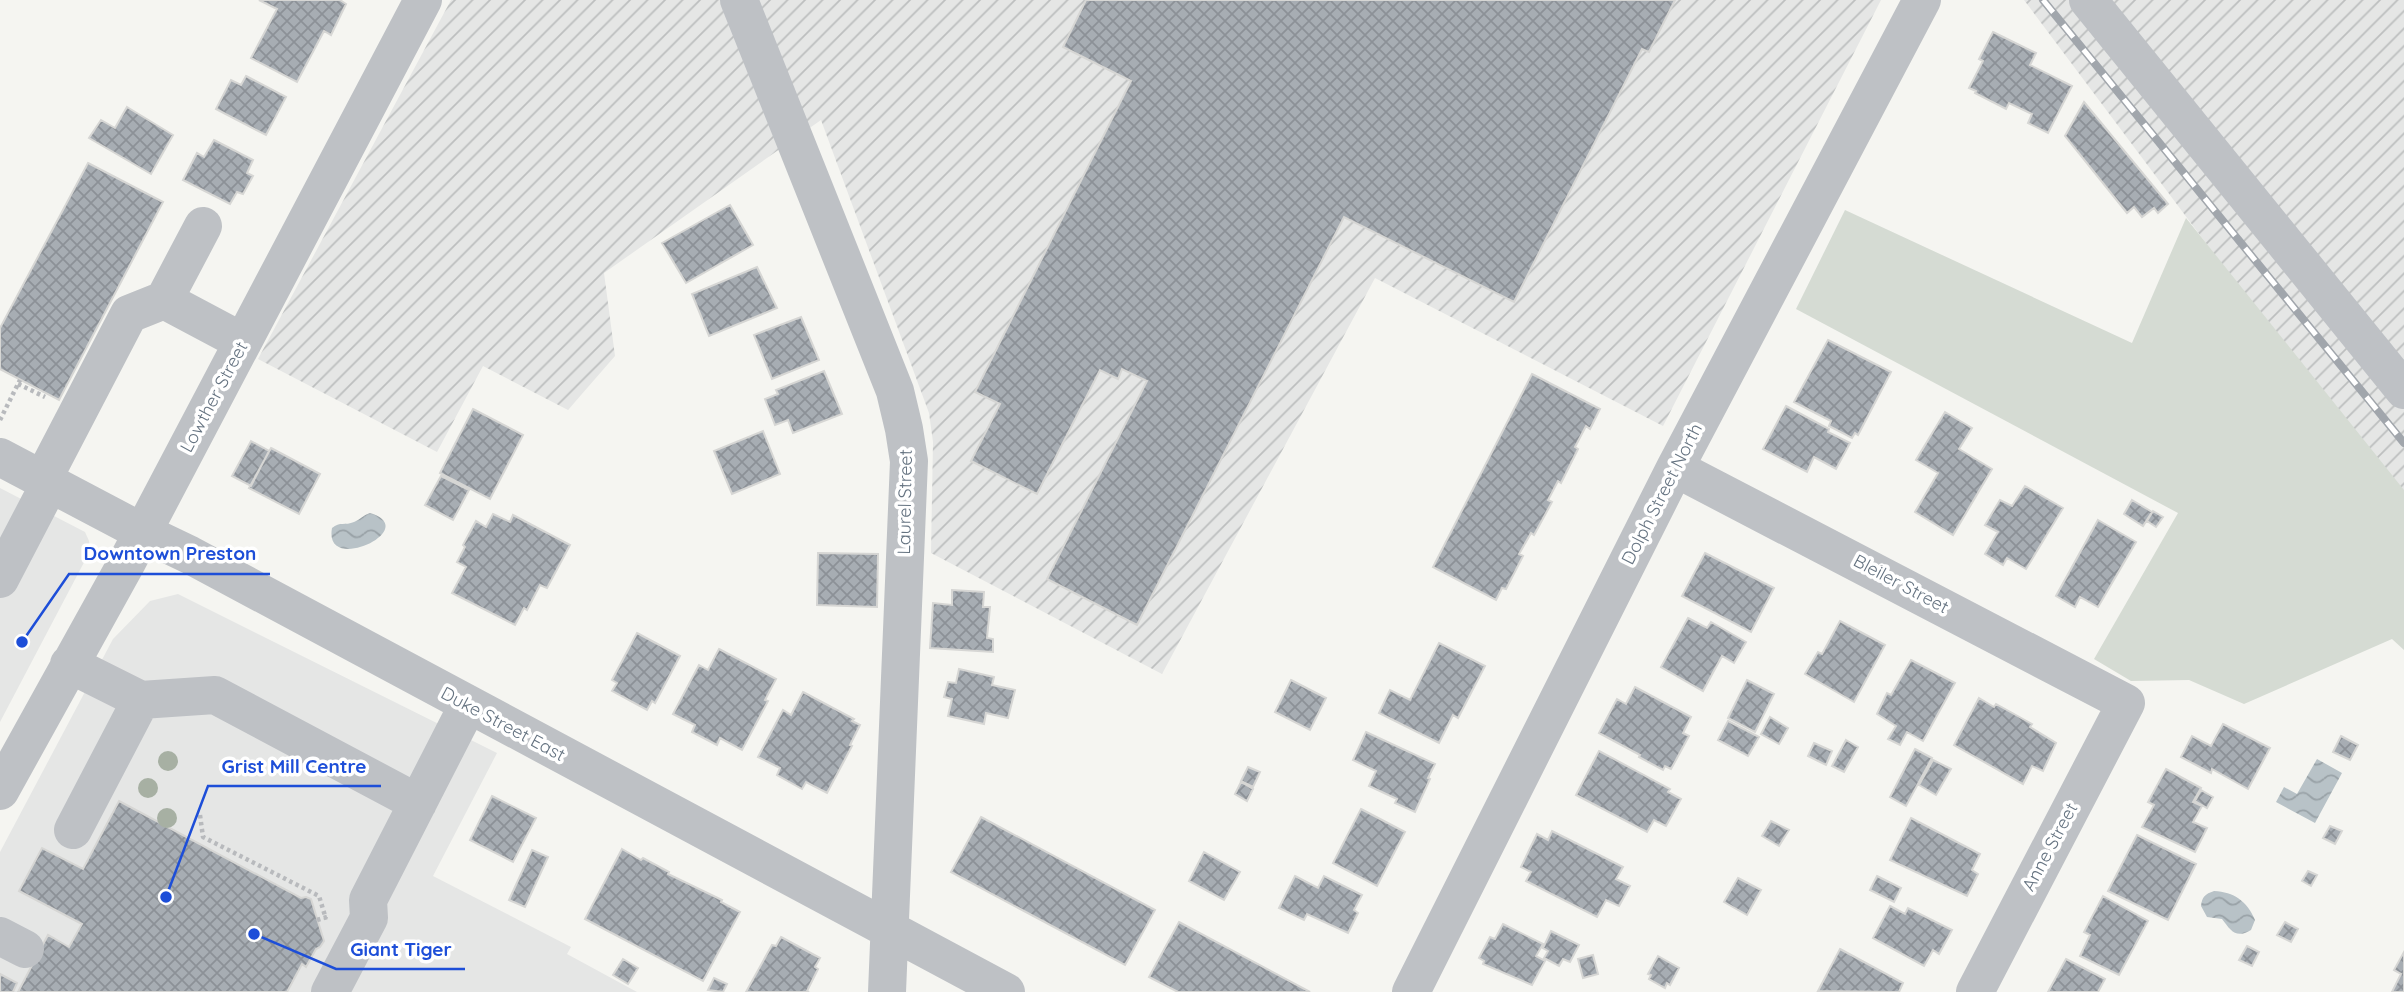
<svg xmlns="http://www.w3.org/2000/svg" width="2404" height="992" font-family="Quicksand,sans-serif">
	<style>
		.built { fill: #e5e6e5 }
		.industrial { fill: url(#industrial-furrows) }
		.green { fill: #d5dbd3 }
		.water { fill: url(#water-waves) }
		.building { fill: url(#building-cross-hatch); stroke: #d6d6d4; stroke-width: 2 }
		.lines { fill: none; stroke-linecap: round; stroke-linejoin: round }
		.path { stroke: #b8babd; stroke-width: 4.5; stroke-dasharray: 3.5 3.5; stroke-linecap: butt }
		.minor { stroke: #bec1c5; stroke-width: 38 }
		.rail-casing { stroke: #a1a6ac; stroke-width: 8 }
		.rail { stroke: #fff; stroke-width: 5; stroke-dasharray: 16; stroke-linecap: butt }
		.tree { fill: #a7b0a3 }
		.labels { text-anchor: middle; stroke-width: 7; stroke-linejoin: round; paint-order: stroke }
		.street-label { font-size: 18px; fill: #657381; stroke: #fff }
		.leader { fill: none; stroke: #1d4ed8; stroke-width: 2.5 }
		.callout-dot { fill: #1d4ed8; stroke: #fff; stroke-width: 2.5 }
		.callout-label { font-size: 19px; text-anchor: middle; font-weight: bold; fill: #1d4ed8; stroke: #fff; stroke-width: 7; stroke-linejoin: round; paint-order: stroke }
	</style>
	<defs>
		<pattern id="industrial-furrows" width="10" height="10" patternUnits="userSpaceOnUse" patternTransform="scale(1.75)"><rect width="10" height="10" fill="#e5e6e5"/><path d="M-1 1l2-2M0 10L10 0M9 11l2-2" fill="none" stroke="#bdbfbf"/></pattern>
		<pattern id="water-waves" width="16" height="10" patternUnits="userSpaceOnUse" patternTransform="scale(1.75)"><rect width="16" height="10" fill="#b8c2c7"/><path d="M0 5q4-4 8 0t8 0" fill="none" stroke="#99a2a7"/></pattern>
		<pattern id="building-cross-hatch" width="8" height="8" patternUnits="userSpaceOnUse" patternTransform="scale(1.75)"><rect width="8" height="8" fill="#a7adb3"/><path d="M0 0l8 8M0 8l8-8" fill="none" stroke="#8c9197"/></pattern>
	</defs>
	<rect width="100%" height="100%" fill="#f5f5f1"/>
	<path class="built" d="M0 488 85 532 89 541 90 551 0 722Z
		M178 594 497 753 433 876 571 947 567 954 637 992H0V852L113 639 150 601Z"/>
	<path class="industrial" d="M451 0H1881L1663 426 1375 278 1162 674 931 553 933 442 929 413 821 120 604 273 615 356 568 410 483 366 437 452 258 359Z
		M2024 0H2404V493L2247 298Z"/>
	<path class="green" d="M1845 210 2132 343 2186 218 2404 490V650L2392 639 2244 704 2189 680 2131 681 2094 659 2178 513 1796 309Z"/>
	<path class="water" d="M370 513C423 529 323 576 332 528 340 521 345 526 354 522 360 520 363 515 370 513Z
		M2317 759 2342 773 2315 823 2276 802 2284 787 2297 794Z
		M2214 891C2234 892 2247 901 2255 920L2251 930C2236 939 2231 931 2222 919L2207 917 2201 906C2202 897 2205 894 2214 891Z"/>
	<path class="building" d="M259 0H340L346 4 331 35 324 31 297 82 251 58 277 9Z
		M1086 0H1675L1649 52 1642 49 1514 302 1344 217 1137 625 1047 579 1147 381 1122 369 1118 379 1100 370 1037 494 971 461 1000 404 975 392 1131 81 1063 47Z
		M1993 32 2036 53 2030 65 2072 86 2048 133 2028 123 2032 114 2009 103 2006 109 1975 93 1976 91 1969 88 1983 61 1979 59Z
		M246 76 286 97 266 135 216 109 231 80 241 85Z
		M2084 102 2168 204 2158 213 2154 208 2142 217 2134 207 2127 213 2065 136Z
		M127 107 173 135 151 174 89 138 101 120 115 128Z
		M214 140 253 160 247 173 253 176 243 194 237 192 230 204 183 180 197 153 204 157Z
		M88 163 163 202 59 400 0 369V328Z
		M730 205 753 245 686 283 662 243Z
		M757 267 777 308 709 336 692 294Z
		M801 317 819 360 772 379 754 335Z
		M1828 340 1891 372 1858 435 1855 433 1852 438 1829 426 1831 421 1794 402Z
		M824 371 842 414 793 433 788 420 775 425 765 399 778 394 776 390Z
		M1532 374 1600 409 1590 429 1586 426 1575 447 1578 449 1561 483 1558 481 1548 500 1552 502 1534 535 1531 533 1519 554 1523 556 1506 589 1502 588 1496 600 1433 567Z
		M1786 406 1829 429 1828 432 1850 443 1836 469 1814 457 1807 472 1763 449Z
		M473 409 523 435 490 499 440 473Z
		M1945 412 1972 428 1959 449 1992 469 1953 535 1915 512 1938 473 1916 460Z
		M763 431 780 474 732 494 714 451Z
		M251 441 269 451 251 486 232 476Z
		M271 448 320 474 299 514 249 488Z
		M441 476 469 490 453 520 425 505Z
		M2025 486 2063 508 2026 569 2007 558 2003 565 1985 554 1998 532 1985 525 2000 500 2012 506Z
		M2132 500 2152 512 2143 526 2124 514Z
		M2153 511 2163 517 2156 527 2147 521Z
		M493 514 510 522 513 515 570 545 547 588 540 585 527 610 524 608 515 625 452 593 466 567 457 562 465 547 463 545 476 521 486 527Z
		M2098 520 2136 542 2098 607 2080 597 2075 607 2056 596Z
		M818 553 878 554 877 607 817 605Z
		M1705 553 1774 588 1751 632 1682 596Z
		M952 590 984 592 983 607H990L987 638 993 639V652L930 648 933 603 952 605Z
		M1688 618 1707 628 1711 622 1746 642 1734 663 1722 656 1703 691 1661 667Z
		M1840 621 1885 645 1854 702 1805 674 1818 652 1822 654Z
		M637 633 680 656 655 703 652 701 647 710 612 691 617 683 612 680Z
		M1439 643 1485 666 1458 718 1453 715 1439 743 1379 713 1390 690 1410 700Z
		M719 649 776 679 765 700 768 701 742 750 720 738 717 745 692 732 695 725 673 714 699 665 708 670Z
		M1911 660 1955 683 1923 741 1907 732 1900 745 1888 739 1896 726 1877 714 1887 693 1891 695Z
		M959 669 994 677 992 685 1015 690 1008 718 986 713 984 724 948 716 952 699 944 697 948 682 956 683Z
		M1291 680 1326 698 1310 730 1275 712Z
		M1747 680 1774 694 1755 732 1728 718Z
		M1635 687 1691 717 1683 733 1689 736 1671 769 1665 766 1663 770 1639 757 1640 755 1599 733 1617 699 1626 704Z
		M803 692 854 719 852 721 860 725 850 745 852 746 827 793 806 782 802 789 777 775 780 768 758 757 783 710 791 715Z
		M1979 698 1994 707 1996 704 2032 724 2030 727 2056 743 2043 771 2032 766 2023 784 1954 745Z
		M1770 717 1788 728 1779 744 1761 734Z
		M1728 721 1759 737 1748 756 1718 740Z
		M2223 724 2270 748 2248 789 2212 769 2211 773 2181 757 2192 736 2211 746Z
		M1366 732 1435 764 1428 778 1430 779 1415 812 1395 803 1397 799 1369 786 1376 771 1353 760Z
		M2341 736 2358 745 2350 760 2333 752Z
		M1846 740 1858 747 1844 772 1832 766Z
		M1814 743 1832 751 1826 765 1808 756Z
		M1915 749 1932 758 1906 806 1890 797Z
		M1599 751 1670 789 1668 792 1681 799 1666 826 1654 820 1647 832 1576 795Z
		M1933 760 1951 769 1936 795 1919 785Z
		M1248 767 1260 772 1253 787 1241 781Z
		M2166 769 2201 788 2193 802 2202 806 2193 822 2207 828 2195 852 2142 827 2154 805 2148 802Z
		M1241 782 1253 789 1247 801 1235 794Z
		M2201 790 2213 797 2207 808 2195 801Z
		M492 796 536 818 513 862 470 840Z
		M119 801 301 898 306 897 311 899 324 941 320 947 316 949 306 967 302 964 287 992H18L48 935 69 947 82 924 19 891 42 848 83 869Z
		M1361 809 1405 832 1377 886 1333 863Z
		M981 817 1155 910 1125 965 951 872Z
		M1911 818 1980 854 1972 870 1978 874 1967 896 1890 860Z
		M1771 821 1789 830 1779 846 1762 836Z
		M2330 826 2342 831 2335 844 2323 838Z
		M1552 831 1623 867 1616 879 1630 886 1619 906 1606 900 1597 917 1526 881 1531 872 1521 867 1537 834 1548 840Z
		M2137 835 2196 864 2168 920 2108 891Z
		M622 849 641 860 643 858 669 872 668 874 722 900 721 902 740 912 703 981 585 919Z
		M532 850 548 857 525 907 509 900Z
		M1204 852 1240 872 1224 900 1189 881Z
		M2308 871 2317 875 2311 886 2302 881Z
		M1295 876 1318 888 1324 876 1362 895 1354 910 1358 913 1348 933 1307 914 1304 920 1279 908Z
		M1877 876 1901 888 1894 902 1870 890Z
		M1738 878 1761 890 1747 915 1724 902Z
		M2103 896 2148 921 2119 975 2080 956 2090 935 2084 932Z
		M1890 906 1905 914 1908 908 1952 930 1939 954 1933 950 1924 966 1873 938Z
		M1179 922 1310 992H1178L1149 977Z
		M2285 922 2298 929 2291 942 2277 935Z
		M1503 924 1543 944 1536 956 1545 961 1532 985 1483 964 1484 961 1479 958 1490 937 1495 939Z
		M1551 931 1579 945 1570 962 1563 959 1559 966 1544 958 1548 951 1543 948Z
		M781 937 820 958 815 967 818 969 807 991 809 992H746L772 945 776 946Z
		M2247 946 2259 952 2252 966 2239 960Z
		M1840 949 1903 983 1899 992 1818 991Z
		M2404 952V992H2392L2401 974 2394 970Z
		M1593 955 1598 974 1583 978 1578 959Z
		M1658 956 1679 968 1670 985 1667 983 1665 988 1649 979 1651 975 1648 974Z
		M623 959 638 968 628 984 613 975Z
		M2066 959 2105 979 2098 992H2048Z
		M0 974 17 983 13 992H0Z
		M714 978 727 984 723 992 708 990Z"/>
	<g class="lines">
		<path class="path" d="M18 384 45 397
			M0 420 20 380
			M200 815 203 837 319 896 326 919
			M317 920 327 917"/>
		<path class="minor" d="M739 0 895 391 904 429 909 461 887 992
			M2088 0 2404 390
			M164 300 243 342
			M0 457 142 532 190 555 1006 992
			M1675 468 2126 703 1975 992
			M43 479 129 314 164 300 203 226
			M0 579 50 483
			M69 664 141 700 215 695 418 803
			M0 791 127 562 423 0
			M73 830 141 700
			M0 936 25 949
			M330 992 369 918 368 900 468 705
			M1411 992 1675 468 1922 0"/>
		<g class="rail-casing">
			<path id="rail" d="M2043 0 2404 443"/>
		</g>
		<use href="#rail" class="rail"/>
	</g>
	<g class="tree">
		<circle cx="168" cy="761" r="10"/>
		<circle cx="148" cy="788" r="10"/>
		<circle cx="167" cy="818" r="10"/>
	</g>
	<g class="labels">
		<g class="street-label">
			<text transform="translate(214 397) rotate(-62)" y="6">Lowther Street</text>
			<text transform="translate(1662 494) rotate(-63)" y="6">Dolph Street North</text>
			<text transform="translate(905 502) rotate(-89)" y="6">Laurel Street</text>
			<text transform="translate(1901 584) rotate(28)" y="6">Bleiler Street</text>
			<text transform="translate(503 724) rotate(28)" y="6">Duke Street East</text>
			<text transform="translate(2050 847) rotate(-62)" y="6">Anne Street</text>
		</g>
	</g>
	<path class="leader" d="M22 642L69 574H270M166 897L208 786H381M254 934L336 969H465"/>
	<g class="callout-dot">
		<circle cx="22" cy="642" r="7"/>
		<circle cx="166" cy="897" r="7"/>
		<circle cx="254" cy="934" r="7"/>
	</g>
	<g class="callout-label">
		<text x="170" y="560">Downtown Preston</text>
		<text x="294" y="773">Grist Mill Centre</text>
		<text x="401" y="956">Giant Tiger</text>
	</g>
</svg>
